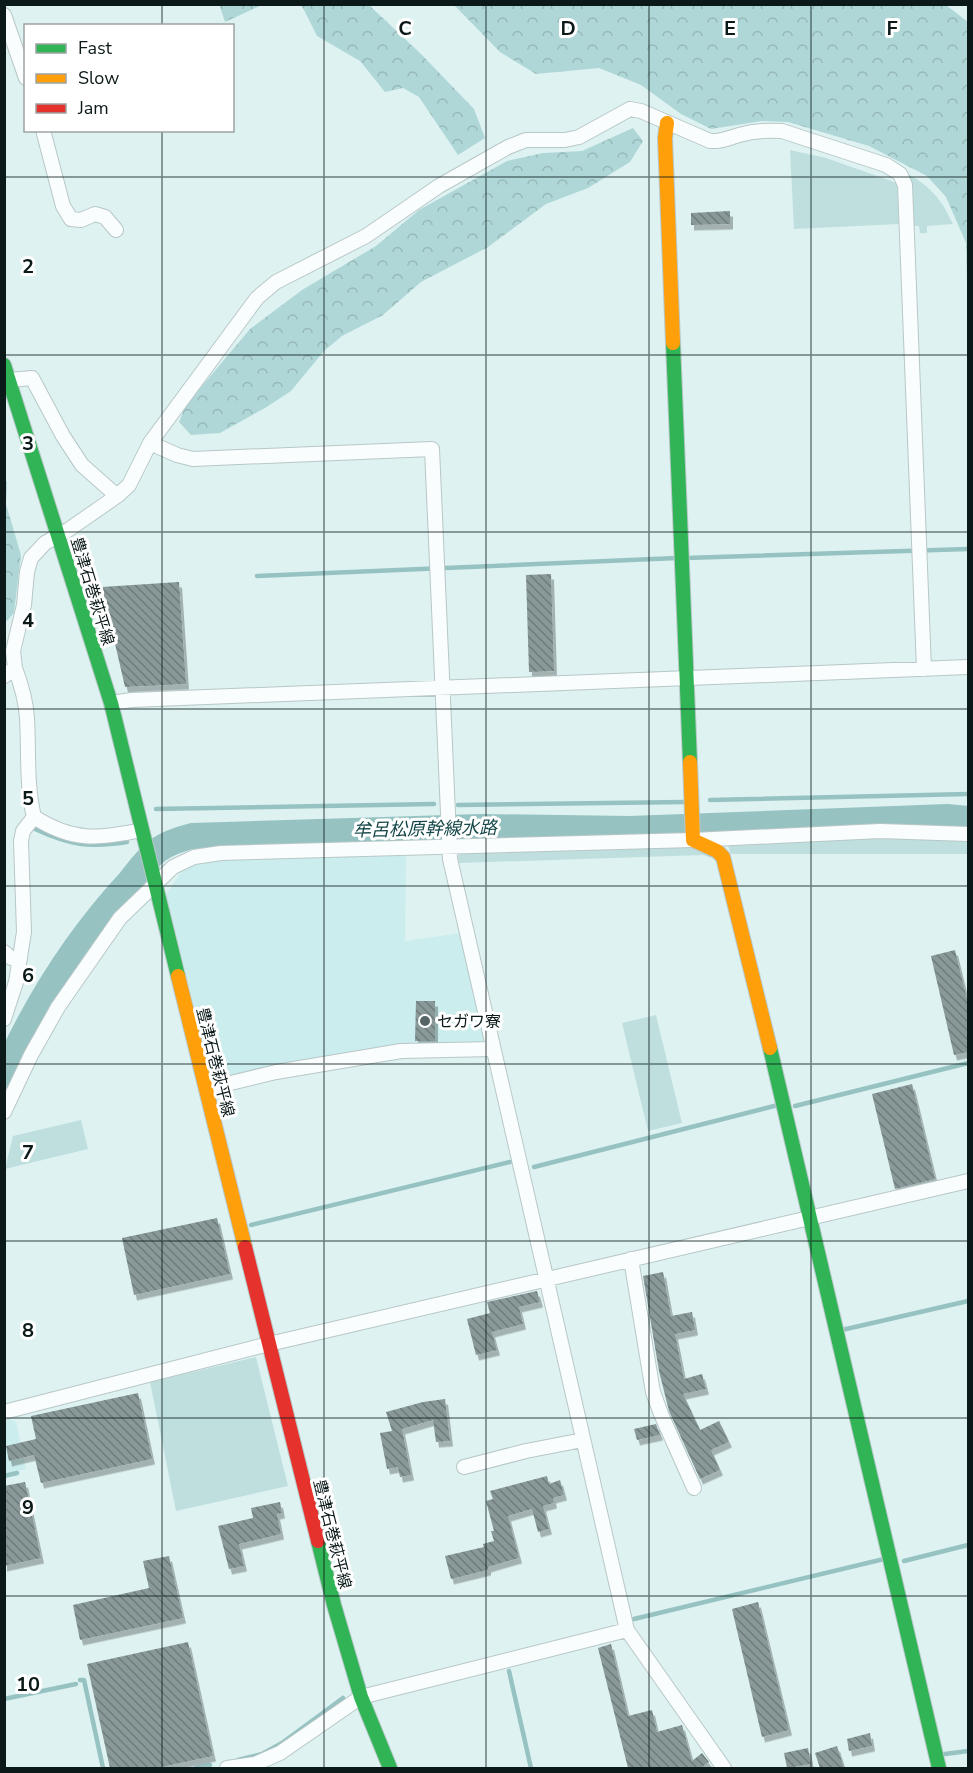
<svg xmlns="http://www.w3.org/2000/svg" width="973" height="1773" font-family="'Nunito Sans','Noto Sans JP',sans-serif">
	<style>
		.built { fill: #cbeded }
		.grass { fill: #bfdfdf }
		.forest { fill: url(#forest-crowns) }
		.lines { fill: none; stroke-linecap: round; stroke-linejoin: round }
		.stream { stroke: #97c2c2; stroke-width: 4.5 }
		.river { stroke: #97c2c2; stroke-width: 26 }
		.building { fill: url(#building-back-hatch); filter: url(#shadow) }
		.street-casing { stroke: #b8c7c7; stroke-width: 16 }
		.fast-casing { stroke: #b8c7c7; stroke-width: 16 }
		.slow-casing { stroke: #b8c7c7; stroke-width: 16 }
		.jam-casing { stroke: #b8c7c7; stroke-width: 16 }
		.street { stroke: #fafdfd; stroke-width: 14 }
		.fast { stroke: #30b455; stroke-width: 14 }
		.slow { stroke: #ff9f0a; stroke-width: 14 }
		.jam { stroke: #e5322d; stroke-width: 14 }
		.grid { fill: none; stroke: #0b1919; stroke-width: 1.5; stroke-opacity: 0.55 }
		.poi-dot { fill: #556565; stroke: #fff; stroke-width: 2 }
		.labels { text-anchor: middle; stroke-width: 6; stroke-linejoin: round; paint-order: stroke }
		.street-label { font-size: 16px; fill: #0b1919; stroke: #fff }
		.poi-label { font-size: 16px; fill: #0b1919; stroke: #fff; text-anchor: start }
		.water-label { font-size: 18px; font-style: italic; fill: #164748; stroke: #fff }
		.grid-label { font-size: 20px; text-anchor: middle; font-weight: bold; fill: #0b1919; stroke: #fff; stroke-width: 6; stroke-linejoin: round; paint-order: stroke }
	</style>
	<defs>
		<pattern id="forest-crowns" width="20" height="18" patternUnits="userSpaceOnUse" patternTransform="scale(1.5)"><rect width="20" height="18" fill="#b0d7d7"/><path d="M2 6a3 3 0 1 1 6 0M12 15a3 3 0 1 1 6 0" fill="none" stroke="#96b8b8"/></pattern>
		<pattern id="building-back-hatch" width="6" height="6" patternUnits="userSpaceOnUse" patternTransform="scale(1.5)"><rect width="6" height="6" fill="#899898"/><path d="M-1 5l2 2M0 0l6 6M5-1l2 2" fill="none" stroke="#6e7b7b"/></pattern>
		<filter id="shadow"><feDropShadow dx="3" dy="5.5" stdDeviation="0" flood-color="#0004"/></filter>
	</defs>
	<rect width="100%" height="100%" fill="#def2f2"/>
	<path class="built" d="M406 853 405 941 461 933 486 1042 214 1083 166 895 183 869 205 862 236 859Z
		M9 1419 16 1422 26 1469 5 1474V1420Z"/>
	<path class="grass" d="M790 150 826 158 897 183 899 224 794 229Z
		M908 174C932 187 942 201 953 224L927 226V233H920L919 226H911Z
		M872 838 968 840V854H731L728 846 731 843Z
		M690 844 718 860 703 855 459 863 458 856 461 852Z
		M656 1015 682 1123 648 1131 622 1023Z
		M81 1120 88 1149 5 1169 13 1136Z
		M256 1357 288 1486 176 1511 150 1382Z"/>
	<path class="forest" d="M219 4H262V5L225 22Z
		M906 4 946 5 968 22V328L966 243 946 197 927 176 869 146 788 122 762 121 711 129 681 114 641 85 599 68 536 74 500 52 454 5Z
		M300 5H369L422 55 474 109 485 138 458 155 419 97 403 88 385 92 360 61 317 36 303 8Z
		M633 128 643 141 630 162 588 188 546 204 488 247 421 282 383 315 342 336 324 351 291 391 265 408 220 433 191 435 179 422 186 405 250 329 302 290 376 246 419 210 507 161 543 153 582 151Z
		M5 480 7 482 6 504 21 555 14 613 5 623Z"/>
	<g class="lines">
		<path class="stream" d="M686 558 968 549
			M257 576 677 558
			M710 800 968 794
			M458 805 685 802
			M156 809 434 804
			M35 829C70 845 88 848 127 842
			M795 1106 968 1063
			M534 1167 778 1105
			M251 1225 510 1162
			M842 1330 968 1301
			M4 1476 17 1473
			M904 1561 968 1545
			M634 1619 884 1559
			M509 1671 531 1768
			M80 1680H84L103 1768
			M4 1699 76 1684
			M945 1754 968 1751
			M238 1760 262 1754 282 1743 343 1698
			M196 1768 210 1765"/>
		<path class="river" d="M4 1075C35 1005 78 937 130 881 138 871 147 858 158 850 168 843 180 839 192 836L480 827 630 829 947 817 968 819"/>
	</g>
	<path class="building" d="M730 211V224L691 225V213Z
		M551 574 554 671 529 672 526 575Z
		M179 582 186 684 125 687 102 587Z
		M955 950 969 1007V1052L954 1055 931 956Z
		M416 1001H435V1041H415Z
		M912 1084 935 1179 895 1189 872 1094Z
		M217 1218 230 1274 134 1295 122 1238Z
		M663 1272 671 1316 692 1312 695 1330 675 1334 684 1379 702 1374 706 1389 683 1394 700 1430 719 1421 729 1442 711 1450 720 1470 700 1479 669 1411 659 1371 643 1276Z
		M537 1291 540 1302 519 1307 523 1324 492 1332 497 1350 476 1355 467 1319 490 1313 487 1302Z
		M138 1393 152 1459 41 1483 34 1455 9 1461 6 1446 36 1439 31 1416Z
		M445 1399 450 1441 436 1442 433 1420 402 1429 411 1475 400 1477 398 1467 387 1469 380 1433 392 1431 386 1412 423 1402Z
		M656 1424 660 1435 637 1440 634 1429Z
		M547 1476 549 1484 560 1480 564 1495 553 1498 554 1503 543 1506 549 1529 538 1532 532 1509 508 1516 519 1558 488 1567V1570L451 1579 445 1556 484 1547 483 1544 494 1541 491 1531H494L486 1501 493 1499 490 1491Z
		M25 1482 41 1558 4 1566V1486Z
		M280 1502 282 1513 277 1514 281 1534 239 1544 244 1566 229 1569 218 1526 253 1518 251 1508Z
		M169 1556 183 1618 80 1640 73 1605 149 1588 143 1561Z
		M758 1602 789 1730 762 1737 732 1609Z
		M188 1642 213 1756 157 1768H110L87 1664Z
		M611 1644 628 1716 652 1710 657 1732 682 1725 692 1761 702 1753 709 1762 701 1768H628L598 1648Z
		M870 1733 872 1746 849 1751 847 1739Z
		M837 1746 844 1768H820L815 1753Z
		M808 1748 811 1764 787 1768 784 1753Z"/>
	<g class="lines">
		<g class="street-casing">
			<path id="street" d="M4 15 26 78
				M43 130 63 206 71 219 81 220 95 214 105 217 116 230
				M9 380 32 378 63 436 82 465 117 496
				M150 443 177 455 193 459 432 449 450 859 627 1630 724 1768
				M15 668C21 684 26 700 27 718 29 751 26 784 34 817 73 842 98 839 142 830
				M4 676 15 668 13 651 24 605 27 572 31 558 45 543 68 530 117 496 129 485 150 443 257 298 276 282 366 236 439 186 508 147 526 140H565L579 137 630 109 641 111 710 141C722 142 728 138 739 135 753 131 767 130 782 131L886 165 900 174 905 185 924 669
				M111 703 132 700 968 667
				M4 952 11 958 20 959
				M4 1019 16 982 24 932 21 841 23 831 34 817
				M206 1089 276 1072 401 1051 493 1049
				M4 1112 31 1055 58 1007 120 918 173 867 194 857 221 853 693 840 880 831 968 834
				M631 1259 653 1392 661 1414 694 1488
				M4 1412 269 1344 968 1181
				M464 1467 526 1451 583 1440
				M227 1768 255 1764 280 1753 361 1697 627 1630"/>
		</g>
		<g class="fast-casing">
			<path id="fast" d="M673 343 690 762
				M4 365 111 703 178 976
				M770 1048 939 1768
				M318 1541 334 1605 361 1697 390 1768"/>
		</g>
		<g class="slow-casing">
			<path id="slow" d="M667 123 665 138 673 343
				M690 762 693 840 717 851 723 857 770 1048
				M178 976 245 1247"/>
		</g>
		<g class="jam-casing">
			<path id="jam" d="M245 1247 318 1541"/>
		</g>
		<use href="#street" class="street"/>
		<use href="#fast" class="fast"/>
		<use href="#slow" class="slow"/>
		<use href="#jam" class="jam"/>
	</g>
	<path class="grid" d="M162 4V26M324 4V1768M486 4V1768M649 4V1768M811 4V1768M162 130V1768M4 177H968M4 355H968M4 532H968M4 709H968M4 886H968M4 1064H968M4 1241H968M4 1418H968M4 1596H968"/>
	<circle class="poi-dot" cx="425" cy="1021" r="6"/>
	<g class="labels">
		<g class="street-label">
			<text transform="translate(93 591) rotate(73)" y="6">豊津石巻萩平線</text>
			<text transform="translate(216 1062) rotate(76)" y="6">豊津石巻萩平線</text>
			<text transform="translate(333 1534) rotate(76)" y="6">豊津石巻萩平線</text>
		</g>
		<g class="poi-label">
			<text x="437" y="1027">セガワ寮</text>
		</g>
		<g class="water-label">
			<text transform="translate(425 829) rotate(-1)" y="6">牟呂松原幹線水路</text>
		</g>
	</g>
	<g class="grid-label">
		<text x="405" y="35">C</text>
		<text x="568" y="35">D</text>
		<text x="730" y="35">E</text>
		<text x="892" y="35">F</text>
		<text x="28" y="273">2</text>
		<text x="28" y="450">3</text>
		<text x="28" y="627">4</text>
		<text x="28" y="805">5</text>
		<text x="28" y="982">6</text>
		<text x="28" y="1159">7</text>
		<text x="28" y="1337">8</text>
		<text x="28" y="1514">9</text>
		<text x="28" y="1691">10</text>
	</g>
	<rect width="973" height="1773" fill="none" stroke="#0b1919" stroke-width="12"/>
	<rect x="24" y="24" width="210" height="108" fill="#ffffff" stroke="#9da3a3" stroke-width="1.5"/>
	<rect x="36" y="44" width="30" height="9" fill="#30b455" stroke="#9da3a3" stroke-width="1.5"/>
	<text x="78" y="54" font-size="18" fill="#0b1919">Fast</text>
	<rect x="36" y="74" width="30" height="9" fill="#ff9f0a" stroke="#9da3a3" stroke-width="1.5"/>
	<text x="78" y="84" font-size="18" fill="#0b1919">Slow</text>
	<rect x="36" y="104" width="30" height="9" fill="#e5322d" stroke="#9da3a3" stroke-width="1.5"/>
	<text x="78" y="114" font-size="18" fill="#0b1919">Jam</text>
</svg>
